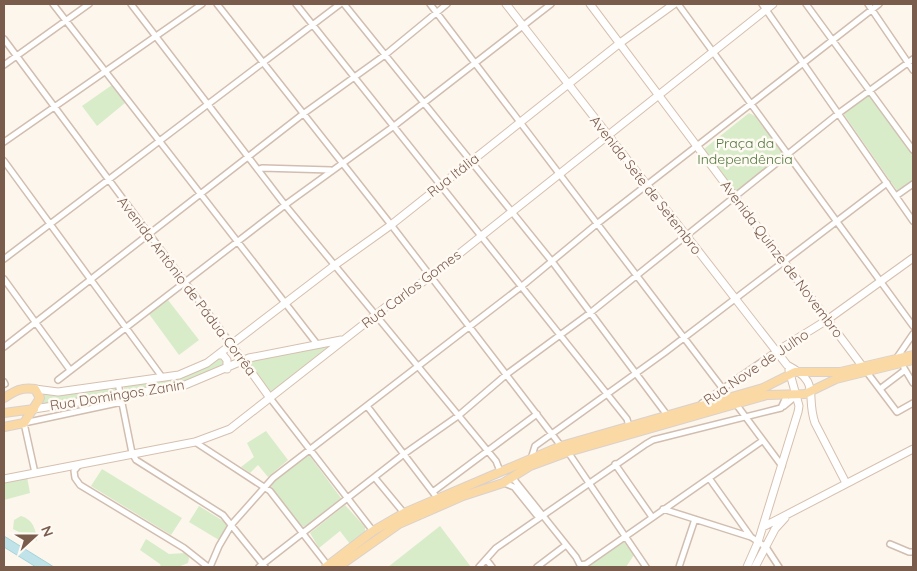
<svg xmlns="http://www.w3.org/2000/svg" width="917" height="571" font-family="Quicksand,sans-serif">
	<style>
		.green { fill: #d8ecc9 }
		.water { fill: #bfe3e8; stroke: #a5d3da }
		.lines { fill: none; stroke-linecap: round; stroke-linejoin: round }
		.street-casing { stroke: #d1beb0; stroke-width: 8 }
		.secondary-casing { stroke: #d6c0b0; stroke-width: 9 }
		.primary-casing { stroke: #dad1cd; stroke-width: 10 }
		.street { stroke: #fff; stroke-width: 5 }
		.secondary { stroke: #fff; stroke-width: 7 }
		.primary { stroke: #fbd9a5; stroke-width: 8 }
		.labels { text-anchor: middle; stroke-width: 5; stroke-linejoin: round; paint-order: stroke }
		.park-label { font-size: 14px; fill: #537a41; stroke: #fffaf3 }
		.street-label { font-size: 14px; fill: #7a5c4d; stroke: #fffaf3 }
	</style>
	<rect width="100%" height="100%" fill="#fdf6ec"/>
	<path class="green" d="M112 85 125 103 97 126 82 106Z
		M869 94 913 154V181L898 192 843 113Z
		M749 113 755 116 782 153 780 158 735 192 704 149Z
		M168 300 199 340 179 355 149 314Z
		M330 345 272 392 268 390 249 363 251 360Z
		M221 358 224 359V365L185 383 124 392V387L127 385 182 376Z
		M111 385 116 389 115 394 43 406 41 394 58 395Z
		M266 431 288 460 268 477 258 465 250 473 241 467 254 457 247 443Z
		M309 455 341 498 306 526 302 527 270 486 272 483Z
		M102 469 182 518 171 535 91 486Z
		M27 477 30 493 4 500V482Z
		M345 505 365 527V532L350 544 340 531 319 548 310 533Z
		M199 506 228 524 219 540 189 522Z
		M21 516C33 519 36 530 37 541L13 529 14 520Z
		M440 526 471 567H388Z
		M146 539 169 554 186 553 189 558 188 563 178 567H161L160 564 140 550Z
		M624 542 634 555 626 567H588Z"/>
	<path class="water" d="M4 536 54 567H36L4 547Z"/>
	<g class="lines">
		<g class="street-casing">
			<path id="street" d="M53 4 317 344
				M131 4 285 205 496 461 500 471
				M217 4 392 226 561 446
				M296 4 627 419 629 426
				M344 4 554 264 667 415
				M430 4 723 389 726 398
				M678 4 913 326
				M762 4 913 221
				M806 4 913 150
				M868 4 913 70
				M4 39 231 344
				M4 65 89 4
				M4 142 202 4
				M4 161 162 377
				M259 169 262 168 331 170
				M896 196 913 184
				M4 259 340 4
				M4 279 70 370
				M4 347 303 114 385 55 447 4
				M896 359 913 334
				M904 368 913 383
				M866 371 897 412 913 403
				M58 380 285 205 394 126 551 4
				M4 382 5 384
				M118 383 132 453 136 460 223 515 265 567
				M880 389 905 370
				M270 398 373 531
				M702 403 777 351
				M736 404 782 466
				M367 406 438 499
				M784 406 797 395
				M195 442 270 491 328 566
				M568 452 646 567
				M531 459 535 446 664 353 887 183
				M615 464 652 517
				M79 465 74 471 75 478 80 485 184 548 208 567
				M35 473 24 423 122 402
				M512 477 576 557 580 565
				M375 478 404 513
				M709 478 751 537
				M504 483 514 487 539 518
				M434 491 537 414
				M663 509 751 537 766 547 779 567
				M890 544 909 552H913
				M486 559 492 567
				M580 565 586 564 762 441
				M210 567 219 546 232 524 273 478 522 286 598 223 879 4
				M259 567 404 454 458 416 507 374 590 313 839 113 913 59
				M479 567 496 548 646 444 653 440 781 408 787 395
				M537 567 566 545
				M679 567 695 519"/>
		</g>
		<g class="secondary-casing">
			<path id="secondary" d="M506 4 787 365C822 383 805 394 815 423L846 483
				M590 4 866 371
				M231 344 270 398
				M777 351 827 320 913 258
				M218 355H223L227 360V369
				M35 389 58 392 179 375 207 363 335 265 391 225 620 43 674 4
				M34 409 185 385 249 358 341 340
				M4 479 195 442 230 429 387 306 430 277 773 4
				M763 527 913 449
				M747 567 758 542 798 412 799 406 789 370
				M755 567 775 529 785 518"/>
		</g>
		<g class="primary-casing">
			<path id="primary" d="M4 398C15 391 21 387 35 389L40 398 24 423 4 427
				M4 413 34 409
				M326 567 373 531 404 513 561 446 763 388 795 372H840L913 355
				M338 567 399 524 463 496 503 483 530 466 568 452 767 395 805 394 836 379 913 360"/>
		</g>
		<use href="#street" class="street"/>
		<use href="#secondary" class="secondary"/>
		<use href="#primary" class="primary"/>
	</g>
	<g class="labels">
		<g class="park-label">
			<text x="745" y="148">Praça da<tspan x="745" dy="16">Independência</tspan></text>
		</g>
		<g class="street-label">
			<text transform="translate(453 175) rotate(-38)" y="5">Rua Itália</text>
			<text transform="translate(646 185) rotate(52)" y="5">Avenida Sete de Setembro</text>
			<text transform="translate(782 259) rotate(53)" y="5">Avenida Quinze de Novembro</text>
			<text transform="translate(187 286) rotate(53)" y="5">Avenida Antônio de Pádua Corrêa</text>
			<text transform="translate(411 289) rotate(-37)" y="5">Rua Carlos Gomes</text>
			<text transform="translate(756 367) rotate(-34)" y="5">Rua Nove de Julho</text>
			<text transform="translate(117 395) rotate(-9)" y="5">Rua Domingos Zanin</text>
		</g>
	</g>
	<rect width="917" height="571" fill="none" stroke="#7a5c4d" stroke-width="10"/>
	<g transform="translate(35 536) rotate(69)" stroke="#fffaf3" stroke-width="4" paint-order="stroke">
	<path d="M0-4L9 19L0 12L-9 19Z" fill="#7a5c4d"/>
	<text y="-8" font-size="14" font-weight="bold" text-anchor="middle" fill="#7a5c4d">N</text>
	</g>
</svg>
